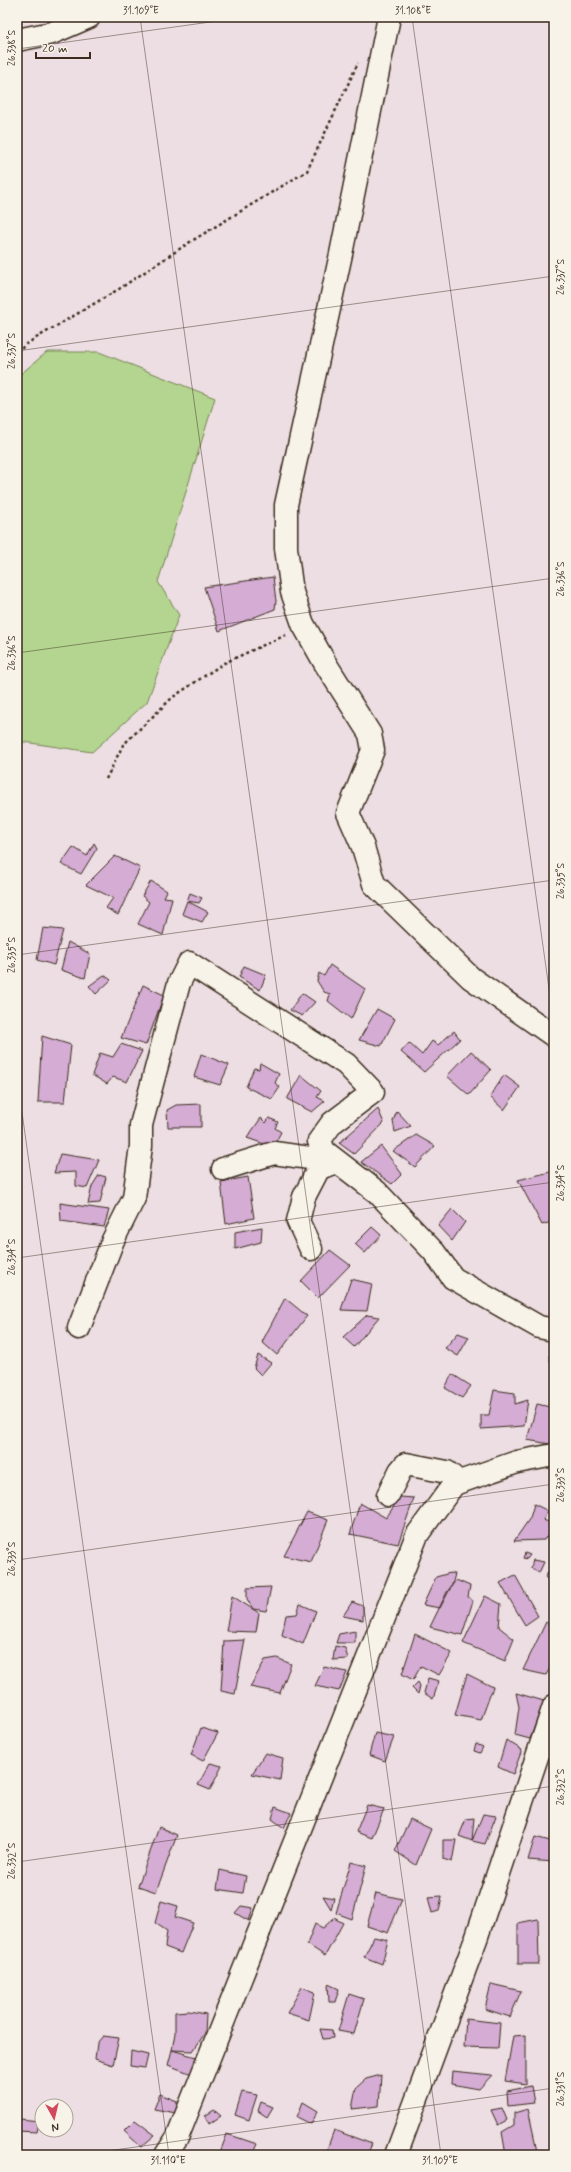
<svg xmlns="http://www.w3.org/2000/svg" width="571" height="2172" font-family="Mynerve,sans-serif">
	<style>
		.green { fill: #b3d58f; stroke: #778056 }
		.building { fill: #d4acd4; stroke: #3b2a1e }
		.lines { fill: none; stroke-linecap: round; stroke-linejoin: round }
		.minor-casing { stroke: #3b2a1e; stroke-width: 25 }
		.path { stroke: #3b2a1e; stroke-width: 2.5; stroke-dasharray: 3 3; stroke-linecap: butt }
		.minor { stroke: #f7f3e8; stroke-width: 22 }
		.ticks { fill: none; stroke: #3b2a1e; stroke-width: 1; stroke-opacity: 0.45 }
		.neatline { fill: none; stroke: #3b2a1e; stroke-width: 1.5 }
		.ticks-label { font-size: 10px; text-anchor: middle; fill: #3b2a1e }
	</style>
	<rect width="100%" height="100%" fill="#ecdee2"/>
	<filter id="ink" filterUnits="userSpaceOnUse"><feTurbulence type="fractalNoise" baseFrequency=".025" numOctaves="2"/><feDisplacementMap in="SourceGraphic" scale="8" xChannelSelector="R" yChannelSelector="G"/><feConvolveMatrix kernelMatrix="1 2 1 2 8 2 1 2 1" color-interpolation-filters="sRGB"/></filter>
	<g filter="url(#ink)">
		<path class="green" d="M47 352H99L215 398 158 582 179 615 147 702 92 752 17 741V377Z"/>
		<path class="building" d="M273 577 276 601 275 609 219 631 204 587Z
			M94 843 97 848 81 874 61 864 73 847 87 856Z
			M115 856 140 868 118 915 106 908 113 898 86 885Z
			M151 881 167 891 164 897 172 898 163 935 138 924 149 902 142 896Z
			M190 893 202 898 199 903 187 901Z
			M187 901 208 912 202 922 182 914Z
			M43 928 63 930 54 965 37 960Z
			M68 942 90 954 85 978 61 970Z
			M330 965 365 989 351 1019 328 1001 330 994 324 992 317 981 319 973 324 976Z
			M244 966 266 975 260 990 239 977Z
			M104 975 111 980 96 994 89 986Z
			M143 985 164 995 146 1045 121 1038Z
			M302 993 315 1002 302 1016 290 1010Z
			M377 1009 395 1019 381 1046 359 1040Z
			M454 1031 460 1039 424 1072 401 1052 409 1043 422 1055 432 1041 438 1045Z
			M42 1036 71 1045 65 1102H38Z
			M121 1044 142 1051 127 1082 113 1077 107 1084 92 1075 100 1053 113 1057Z
			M471 1051 491 1070 469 1095 447 1076Z
			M201 1054 229 1065 220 1085 194 1077Z
			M260 1063 279 1074 275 1083 280 1087 272 1099 246 1087 254 1068 259 1069Z
			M301 1075 321 1091 317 1097 325 1101 312 1112 287 1099Z
			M504 1075 520 1087 504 1110 490 1097Z
			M201 1104V1127H168L167 1110 176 1105Z
			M378 1109 384 1123 354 1154 339 1143Z
			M397 1111 411 1126 395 1132 393 1121Z
			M261 1118 266 1123 269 1118 278 1122 275 1128 281 1132 273 1147 247 1138Z
			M416 1135 435 1146 415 1167 393 1151Z
			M381 1146 402 1174 392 1184 361 1162Z
			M60 1154 99 1160 87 1188 76 1186V1172L54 1173Z
			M554 1171V1221L542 1225 518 1180Z
			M99 1175 106 1177 100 1203 88 1204 92 1186Z
			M248 1177 254 1218 226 1224 221 1182Z
			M60 1203 109 1210 104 1227 61 1221Z
			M452 1209 465 1222 452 1241 438 1226Z
			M262 1227 261 1242 235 1249V1232Z
			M372 1227 381 1235 365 1253 355 1244Z
			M330 1250 350 1265 318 1298 301 1281Z
			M351 1279 372 1284 367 1311 341 1310Z
			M285 1298 307 1316 277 1355 262 1342Z
			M367 1315 379 1317 354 1347 343 1337Z
			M458 1333 469 1337 458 1356 445 1348Z
			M554 1354V1374L549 1356Z
			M258 1355 271 1363 261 1375 254 1368Z
			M452 1374 471 1386 462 1398 445 1388Z
			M494 1390 515 1393V1404L528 1400 524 1426 481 1429V1415H489Z
			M537 1404 554 1408V1434L550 1444 527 1440Z
			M400 1497 414 1498 398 1544 350 1534 360 1503 386 1518Z
			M534 1504 548 1511 543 1520 554 1524V1526L544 1540 514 1541 530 1518Z
			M307 1512 328 1520 311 1562 284 1556Z
			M525 1553 530 1555 527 1559 523 1558Z
			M533 1560 544 1562 539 1573 531 1568Z
			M554 1564V1586L545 1577Z
			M450 1573 455 1574 452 1585 440 1608 423 1605 436 1577Z
			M515 1575 538 1616 525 1625 500 1583Z
			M456 1580 470 1586 468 1597 473 1601 462 1635 430 1627 447 1592Z
			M271 1587 266 1611 253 1609 247 1599V1588Z
			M232 1596 259 1613 256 1632 226 1631Z
			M485 1596 501 1604 499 1627 514 1639 505 1661 463 1643Z
			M352 1602 363 1606V1620L343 1616Z
			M300 1604 316 1611 303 1644 282 1635 286 1615 297 1614Z
			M546 1622 554 1627V1661L546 1675 523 1670Z
			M355 1631V1643H336L339 1634Z
			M415 1634 452 1653 439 1675 421 1666 413 1680 402 1674Z
			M245 1640 235 1694 221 1691 224 1641Z
			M335 1646 345 1648 348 1659 333 1660Z
			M277 1658 291 1664 280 1693 250 1687 265 1660Z
			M324 1667 347 1672 339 1691 315 1686Z
			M467 1674 493 1687 481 1720 455 1715Z
			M428 1678 439 1681 433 1699 424 1693Z
			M418 1682 420 1686 418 1694 412 1688Z
			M516 1693 544 1701 530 1739 515 1735 519 1707Z
			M201 1728 218 1733 203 1761 191 1755Z
			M375 1733 394 1737 385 1761 369 1755Z
			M506 1740 522 1750 513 1774 498 1767Z
			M476 1744 483 1747 480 1753 474 1751Z
			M265 1753 283 1758 280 1780 252 1774Z
			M210 1763 222 1766 210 1790 198 1785Z
			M367 1805 384 1809 372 1838 356 1832Z
			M275 1807 291 1813 284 1828 272 1819Z
			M483 1814 496 1816 485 1844 472 1841Z
			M474 1818 472 1841 459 1836 466 1819Z
			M410 1819 431 1829 416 1865 395 1851Z
			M159 1827 177 1835 156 1892 138 1886Z
			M535 1837 554 1842V1862L528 1860Z
			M443 1840H456L452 1862 443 1859Z
			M351 1862 366 1866 352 1919 336 1913Z
			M220 1870 246 1876 243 1893 217 1889Z
			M376 1893 402 1899 388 1933 367 1926Z
			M323 1896 334 1898 331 1909Z
			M442 1896 439 1911 432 1913 428 1897Z
			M161 1901 178 1906 175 1917 193 1923 181 1953 165 1947 167 1931 155 1923Z
			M241 1906 253 1908 249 1921 235 1913Z
			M334 1918 343 1923 325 1956 307 1944 315 1924 323 1928Z
			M538 1919 539 1964H518V1923Z
			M374 1937 388 1940 382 1964 364 1957Z
			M328 1984 339 1989 335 2002H329Z
			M491 1984 521 1991 510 2017 485 2009Z
			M302 1987 315 1992 309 2020 287 2013Z
			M349 1994 364 1999 354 2034 338 2031Z
			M189 2011 206 2014 205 2033 193 2051 172 2050 175 2033V2012Z
			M466 2019 500 2023 498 2048 464 2047Z
			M320 2029 332 2030 333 2038 323 2039Z
			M526 2035V2084L505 2081 513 2036Z
			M103 2036 119 2038 113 2065 95 2059 97 2043Z
			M172 2050 196 2057 192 2074 168 2065Z
			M131 2051 148 2055 145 2068 130 2066Z
			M452 2071 492 2075 479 2089 451 2084Z
			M381 2075 379 2106 352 2109 356 2088 366 2079Z
			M531 2086 534 2103 508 2106 507 2091Z
			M242 2092 257 2095 249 2120 235 2115Z
			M160 2094 177 2101 176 2113 154 2109Z
			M261 2102 273 2107 267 2117 258 2111Z
			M303 2102 318 2111 311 2124 297 2117Z
			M502 2108 507 2120 498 2125 491 2110Z
			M528 2109 538 2155H506L502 2132 514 2125V2113Z
			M214 2110 221 2116 209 2124 205 2116Z
			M20 2119 39 2121 37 2132 17 2131Z
			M135 2120 155 2135 141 2147 124 2131Z
			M334 2130 372 2144 367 2155H332L326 2152Z
			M227 2134 257 2144 252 2155H219Z"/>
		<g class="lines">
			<g class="minor-casing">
				<path id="minor" d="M389 17 341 254 286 505V548L292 592 303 624 325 663 370 734 373 750 348 813 363 847 374 884 471 978 554 1036
					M17 40 52 33 89 17
					M223 1169 274 1153 338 1162
					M311 1249 298 1221 304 1197 319 1168 338 1162
					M79 1328 113 1240 134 1198 141 1146V1125L179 983 189 963 346 1064 373 1092 332 1123 319 1141 325 1152 377 1192 434 1252 453 1278 539 1327 554 1330
					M388 1495 400 1471 406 1464 447 1472 459 1482
					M166 2155 177 2138 417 1535 454 1484 517 1462 554 1455
					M396 2155 476 1939 554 1706"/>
			</g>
			<path class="path" d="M17 353 26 344 119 289 190 242 307 171 358 63
				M106 779 123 745 173 697 224 663 286 635"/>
			<use href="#minor" class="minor"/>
		</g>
	</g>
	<path class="ticks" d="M140 17 441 2155M412 17 554 1024M17 49 246 17M17 351 554 276M17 653 554 578M17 955 554 880M17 1077 169 2155M17 1258 554 1182M17 1560 554 1484M17 1862 554 1786M79 2155 554 2088"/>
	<rect width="571" height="2172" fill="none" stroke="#f7f3e8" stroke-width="44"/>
	<g transform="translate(54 2118) rotate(172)"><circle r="19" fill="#f7f3e8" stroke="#aca397"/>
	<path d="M0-3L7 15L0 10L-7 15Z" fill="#d1495b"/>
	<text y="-6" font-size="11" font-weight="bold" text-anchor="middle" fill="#3b2a1e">N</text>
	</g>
	<path d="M36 52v6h54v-6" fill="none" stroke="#3b2a1e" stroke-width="2"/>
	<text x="42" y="52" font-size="12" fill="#3b2a1e" stroke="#f7f3e8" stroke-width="3" paint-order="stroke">20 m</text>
	<rect x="22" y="22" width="527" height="2128" class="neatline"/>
	<g class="ticks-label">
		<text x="141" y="14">31.109°E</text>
		<text x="413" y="14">31.108°E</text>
		<text transform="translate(11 48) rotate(-90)" y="4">26.338°S</text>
		<text transform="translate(560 277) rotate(-90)" y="4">26.337°S</text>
		<text transform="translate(11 351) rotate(-90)" y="4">26.337°S</text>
		<text transform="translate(560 579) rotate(-90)" y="4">26.336°S</text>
		<text transform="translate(11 653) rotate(-90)" y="4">26.336°S</text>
		<text transform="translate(560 881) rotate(-90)" y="4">26.335°S</text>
		<text transform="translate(11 955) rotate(-90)" y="4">26.335°S</text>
		<text transform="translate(560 1183) rotate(-90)" y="4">26.334°S</text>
		<text transform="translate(11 1257) rotate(-90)" y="4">26.334°S</text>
		<text transform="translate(560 1485) rotate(-90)" y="4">26.333°S</text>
		<text transform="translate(11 1559) rotate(-90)" y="4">26.333°S</text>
		<text transform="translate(560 1787) rotate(-90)" y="4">26.332°S</text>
		<text transform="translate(11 1861) rotate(-90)" y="4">26.332°S</text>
		<text transform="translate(560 2089) rotate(-90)" y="4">26.331°S</text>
		<text x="168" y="2164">31.110°E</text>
		<text x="440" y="2164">31.109°E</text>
	</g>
</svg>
